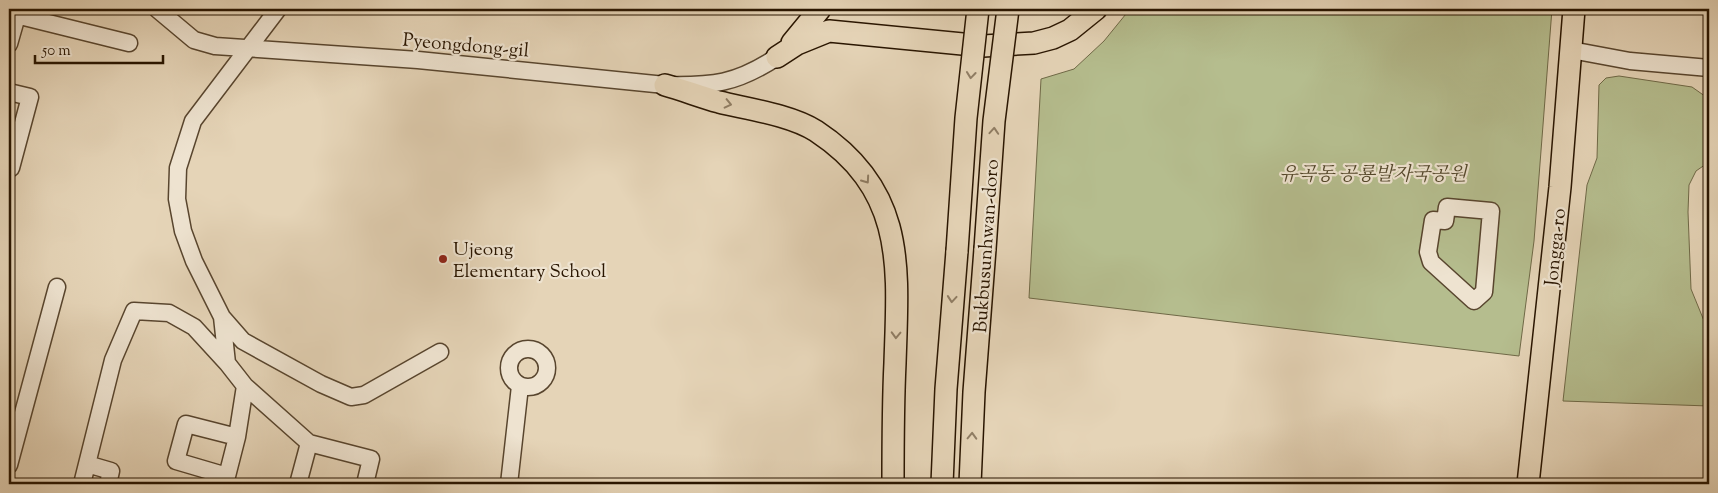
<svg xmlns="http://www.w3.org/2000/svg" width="1718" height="493" font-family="'Sorts Mill Goudy','Noto Serif KR',serif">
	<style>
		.green { fill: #b5bd8e; stroke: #6f6947 }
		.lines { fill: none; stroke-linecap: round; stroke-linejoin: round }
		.minor-casing { stroke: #58452e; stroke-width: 19 }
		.major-casing { stroke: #291500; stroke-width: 24 }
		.minor { stroke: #eee3d0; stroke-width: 16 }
		.major { stroke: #e5d4b7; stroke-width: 21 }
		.major-bridge-casing { stroke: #291500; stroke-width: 24; stroke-linecap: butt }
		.major-bridge { stroke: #e5d4b7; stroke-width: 21 }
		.oneway { stroke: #907e65 }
		.poi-dot { fill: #8f2418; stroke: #eee3d0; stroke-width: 2 }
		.labels { text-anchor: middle; stroke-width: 4.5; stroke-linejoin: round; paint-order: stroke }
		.street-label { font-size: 19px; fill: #291500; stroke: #eee3d0 }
		.park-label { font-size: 19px; font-style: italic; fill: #53472b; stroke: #eee3d0 }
		.poi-label { font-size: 19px; fill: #291500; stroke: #eee3d0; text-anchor: start }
	</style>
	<rect width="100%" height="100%" fill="#e5d4b7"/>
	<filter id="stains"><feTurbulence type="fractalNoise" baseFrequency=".004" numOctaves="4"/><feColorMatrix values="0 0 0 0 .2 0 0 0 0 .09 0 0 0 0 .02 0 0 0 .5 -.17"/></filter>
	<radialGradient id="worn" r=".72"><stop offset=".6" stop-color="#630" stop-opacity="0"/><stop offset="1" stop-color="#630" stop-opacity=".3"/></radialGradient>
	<path class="green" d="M1130 9H1552L1534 241 1519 356 1029 298 1041 79 1074 69 1104 41Z
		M1619 76 1692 87 1709 99V162L1696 171 1689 185 1688 212 1691 289 1709 333V406L1563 401 1587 185 1597 158 1599 85 1606 78Z"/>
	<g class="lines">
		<g class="minor-casing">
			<path id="minor" d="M157 9 194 40 215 46 418 60 665 85C713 86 736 84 777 57
				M278 9 193 121 178 168 177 199 183 231 194 261 222 317 243 341 321 384 351 397 364 395 440 352
				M16 15 129 43
				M9 44 19 9
				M1571 50 1630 61 1709 68
				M9 92 30 97 11 168 9 167
				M1447 207 1491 211 1484 292 1474 301 1431 262 1428 252 1433 220 1445 221Z
				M222 317 227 363 245 386 309 443 371 459 365 484
				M509 368a19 19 0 1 1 38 0a19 19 0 1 1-38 0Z
				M87 464 111 471 108 484
				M9 465 57 287
				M227 476 176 461 186 424 237 437
				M82 484 113 360 134 311 169 313 194 327 227 363
				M225 484 237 437 245 386
				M298 484 309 443
				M509 484 520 386"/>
		</g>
		<g class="major-casing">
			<path id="major" d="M792 43 820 9
				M777 57 797 44 829 31 983 46 1034 43 1053 38 1070 30 1096 9
				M665 85C683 90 701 97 719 102 748 109 791 115 816 131 907 191 898 268 895 363 893 404 893 444 893 484
				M942 484 946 389 957 251
				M970 484 974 392 985 249
				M1528 484 1560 187 1574 9"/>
		</g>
		<use href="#minor" class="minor"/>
		<use href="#major" class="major"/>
		<g class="major-bridge-casing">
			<path id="major-bridge" d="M985 249 994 121 1008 9
				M957 251 966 118 978 9"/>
		</g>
		<use href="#major-bridge" class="major-bridge"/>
	</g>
	<defs><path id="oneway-chevron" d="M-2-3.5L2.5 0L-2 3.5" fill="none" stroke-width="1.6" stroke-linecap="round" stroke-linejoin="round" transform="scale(1.25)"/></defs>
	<g class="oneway">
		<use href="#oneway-chevron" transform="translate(971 75) rotate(96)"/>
		<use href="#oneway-chevron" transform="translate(728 104) rotate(13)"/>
		<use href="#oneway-chevron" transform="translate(994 131) rotate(-86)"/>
		<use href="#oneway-chevron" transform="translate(866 180) rotate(55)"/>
		<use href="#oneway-chevron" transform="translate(952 299) rotate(95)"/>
		<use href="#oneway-chevron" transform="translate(896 335) rotate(92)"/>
		<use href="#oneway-chevron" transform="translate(972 436) rotate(-88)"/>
	</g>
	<circle class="poi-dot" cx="443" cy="259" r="5"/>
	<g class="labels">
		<g class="street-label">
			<text transform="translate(466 44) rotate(5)" y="7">Pyeongdong-gil</text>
			<text transform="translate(985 246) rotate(-86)" y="7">Bukbusunhwan-doro</text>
			<text transform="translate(1554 247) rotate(-84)" y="7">Jongga-ro</text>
		</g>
		<g class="park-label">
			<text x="1373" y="180">유곡동 공룡발자국공원</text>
		</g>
		<g class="poi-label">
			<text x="453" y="255">Ujeong<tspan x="453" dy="22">Elementary School</tspan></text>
		</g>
	</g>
	<rect width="1718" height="493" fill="none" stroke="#e5d4b7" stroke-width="30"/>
	<rect x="10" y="10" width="1698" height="473" fill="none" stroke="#291500" stroke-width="2.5"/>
	<rect x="15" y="15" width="1688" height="463" fill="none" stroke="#291500"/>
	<path d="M35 55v8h128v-8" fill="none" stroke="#291500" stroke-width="2.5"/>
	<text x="42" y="55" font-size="15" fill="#291500" stroke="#eee3d0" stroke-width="4" paint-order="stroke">50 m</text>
	<rect width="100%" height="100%" filter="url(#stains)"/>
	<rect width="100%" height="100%" fill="url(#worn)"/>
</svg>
